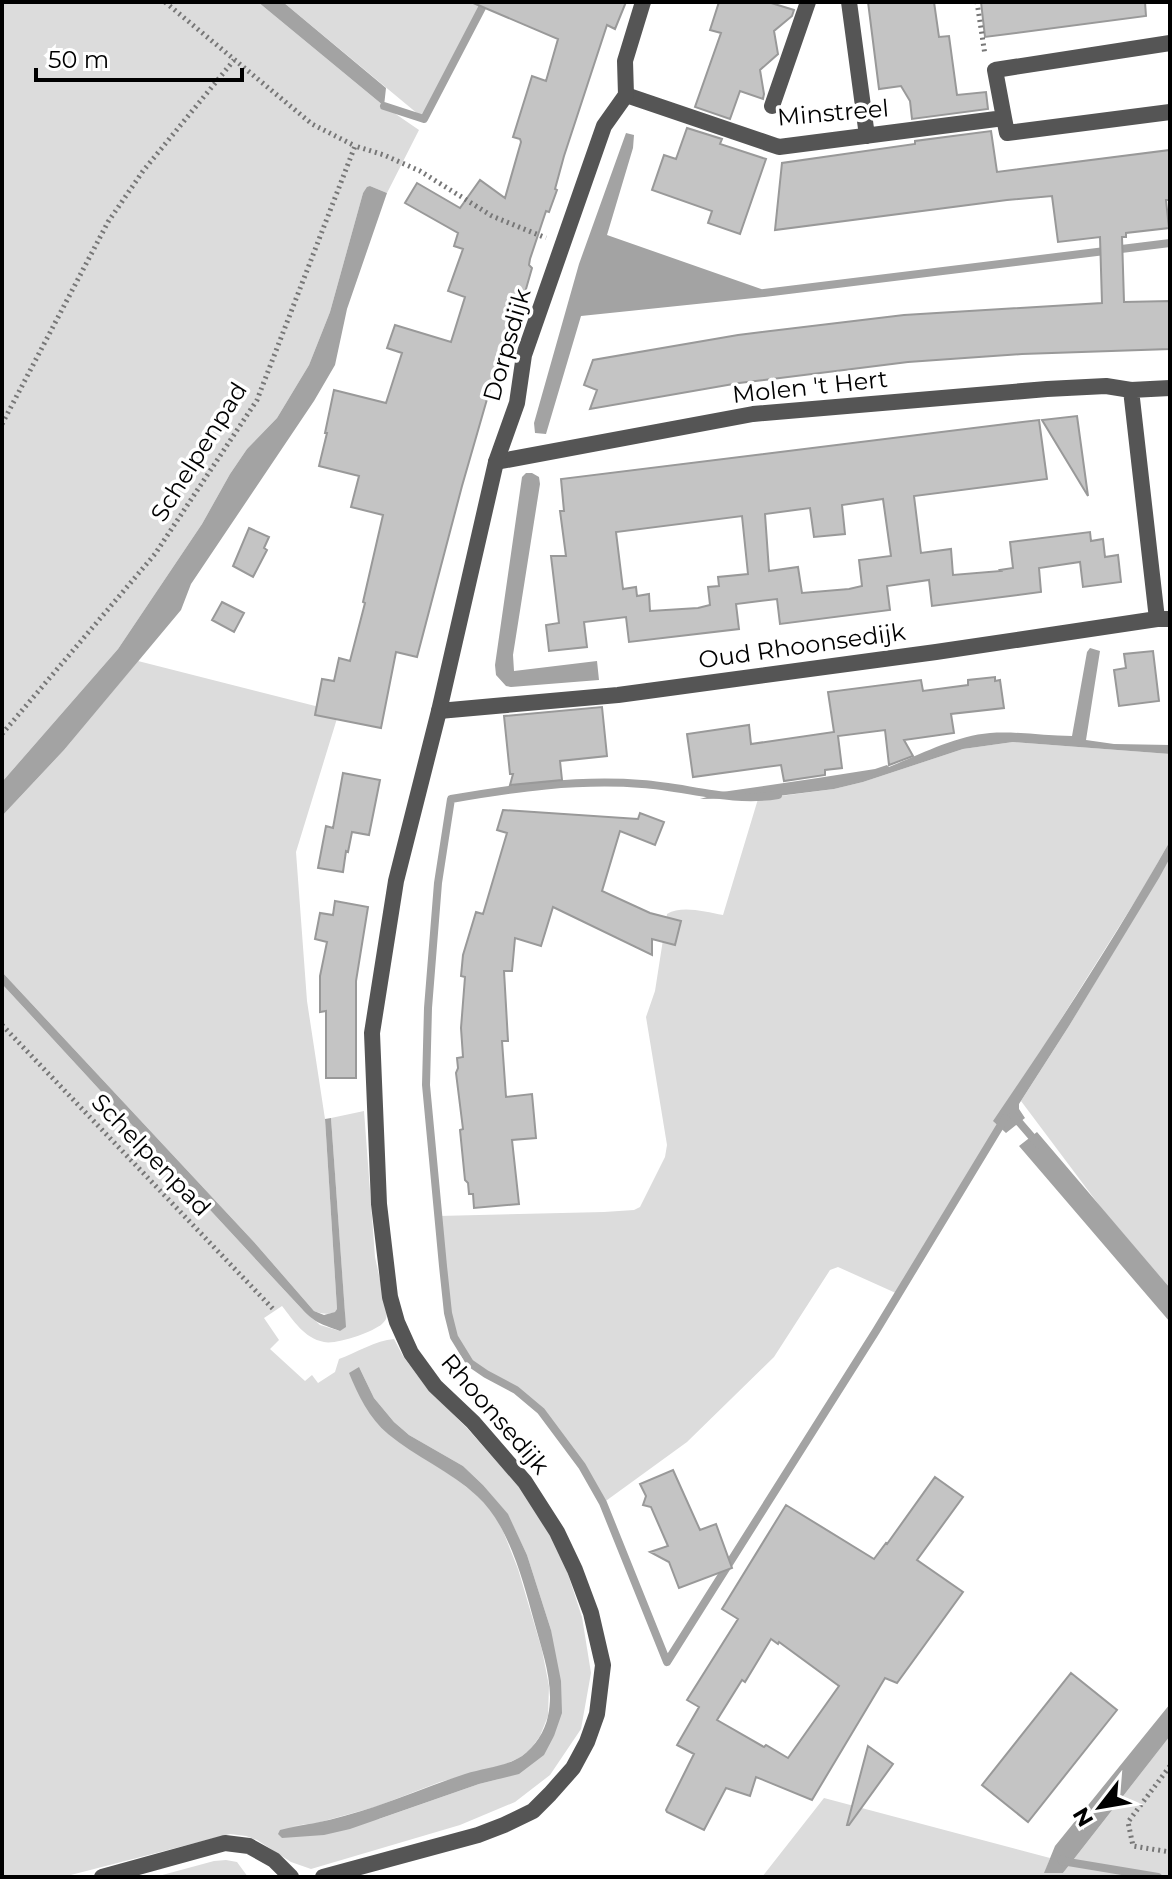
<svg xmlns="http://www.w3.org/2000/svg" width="1172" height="1879" font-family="Montserrat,sans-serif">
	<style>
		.green { fill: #dcdcdc; fill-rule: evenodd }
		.water { fill: #a3a3a3 }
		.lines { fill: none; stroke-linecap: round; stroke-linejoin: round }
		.stream { stroke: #a3a3a3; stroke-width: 8 }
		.building { fill: #c4c4c4; stroke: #999; stroke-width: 2; fill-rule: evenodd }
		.path { stroke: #777; stroke-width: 5; stroke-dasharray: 2 4; stroke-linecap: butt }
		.service { stroke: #555; stroke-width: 16 }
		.minor { stroke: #555; stroke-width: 16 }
		.tertiary { stroke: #555; stroke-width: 16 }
		.labels { text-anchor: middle; stroke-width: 7; stroke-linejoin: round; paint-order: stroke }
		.street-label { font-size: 24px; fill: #000; stroke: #fff }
	</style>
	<rect width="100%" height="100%" fill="#fff"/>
	<path class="green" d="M2 2H258L384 106 419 130 387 193 370 186 363 193 330 312 309 365 277 418 247 449 230 474 202 524 118 649 2 782Z
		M283 2H485L424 119Z
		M138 661 339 712 296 852 307 1001 325 1119 337 1309 336 1312C327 1315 322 1314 314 1311L254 1242 2 972V816L64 750Z
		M1013 742 1170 754V841L1144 887 1046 1043 994 1121 1001 1129 898 1294 838 1267 830 1270 774 1357 687 1442 603 1503 582 1466 541 1411 516 1390 486 1374 470 1363 454 1337 448 1313 438 1216 604 1212 634 1210 640 1207 665 1157 667 1145 646 1017 655 991 667 914C682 905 705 912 723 915L758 799 834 789 863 782 963 749Z
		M1170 858V1288L1102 1209 1021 1101 1069 1026Z
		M2 984C102 1092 201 1201 302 1309L320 1325 340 1331 345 1314 331 1118 364 1111 375 1257 387 1312C386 1319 387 1319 382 1324 373 1332 336 1345 324 1342 304 1338 294 1321 282 1306L264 1318 279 1340 270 1349 305 1381 312 1375 318 1383 335 1372 339 1359C356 1353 376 1340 394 1339L403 1356 426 1387 467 1428 527 1496 562 1556 582 1617 591 1673 581 1729 550 1775 515 1802 460 1825 311 1869 291 1862 257 1840 246 1836 230 1834 63 1877H2ZM359 1367 374 1398 394 1422 409 1435 463 1466 483 1485 508 1515 527 1555 551 1630 554 1736 499 1779 479 1784 379 1819 292 1826 317 1823 375 1807 440 1782 503 1765 519 1758 530 1750 540 1736 548 1716 549 1686 542 1650 518 1569 503 1531 492 1511 478 1496 452 1476 387 1433Z
		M1170 1736V1877H762L824 1798 1050 1858 1045 1872 1063 1873Z
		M226 1860 237 1862 248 1877H155L214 1861Z"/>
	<path class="water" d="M258 2H283L386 88 384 106Z
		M626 133 634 135 633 148 607 235 764 290V297L581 316 546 434 535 433 534 423 579 264Z
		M370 186 387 193 347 309 335 365 314 401 191 584 181 610 64 750 2 816V782L118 649 202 524 230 474 247 449 277 418 309 365 330 312 363 193 367 187Z
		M526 473H532L539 477 540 484 513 655 514 671 597 661 599 680 511 687 506 686 496 675 495 665 522 477Z
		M1090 648 1100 651 1086 740 1114 744 1170 745V754L1013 742 963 749 863 782 834 789 761 798 700 799 714 795 718 797 721 796 722 792 818 778 875 769 887 765 889 767C921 754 955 736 990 733 1017 731 1044 736 1072 736L1087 652Z
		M1170 841V858L1159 878 1069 1026 1019 1104V1109L1025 1118 1006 1133 993 1121C1055 1030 1116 937 1170 841Z
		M2 972 254 1242 314 1311 324 1315 335 1312 337 1309 325 1119 331 1118 346 1327 340 1331C322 1324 316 1324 302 1309 201 1201 102 1092 2 984Z
		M1037 1132 1170 1288V1322L1019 1146Z
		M359 1367 374 1398 394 1422 409 1435 463 1466 483 1485 508 1514 527 1555 551 1630 561 1681 562 1713 554 1736 544 1755 519 1774 479 1784 350 1829 324 1835 282 1838 278 1834 280 1830C291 1827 303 1825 315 1823 335 1819 355 1813 374 1807 404 1797 434 1784 465 1774 484 1768 505 1767 522 1756 535 1747 545 1731 548 1716 555 1685 542 1651 534 1621 523 1581 509 1525 477 1496 450 1471 416 1457 388 1434 369 1418 358 1395 349 1373Z
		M1170 1704V1736L1063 1873H1044L1055 1846Z"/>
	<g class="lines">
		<path class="stream" d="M384 106 424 119 485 2
			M764 293 1170 243
			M778 795C732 803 687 787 642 784 577 779 514 788 451 799L438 883 428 1008 426 1085 443 1266 448 1313 454 1337 470 1363 486 1374 516 1390 541 1411 582 1466 603 1503 667 1662 876 1331 1005 1118
			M1013 1115 1038 1144
			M1063 1859 1062 1861 1158 1877"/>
	</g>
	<path class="building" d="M471 2H626L615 29 607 25 564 156 555 189 557 190 549 212 546 211 530 259 529 265 532 268 524 296 519 297 498 361 462 486 417 657 396 652 381 728 315 715 322 679 334 681 339 658 350 661 365 603 363 602 383 515 351 507 359 476 319 466 327 433H325L334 390 386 403 402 353 387 348 395 325 451 342 465 297 448 291 463 249 454 246 458 233 405 203 417 183 460 208 480 180 505 198 521 142 520 139 513 137 532 76 546 81 558 39Z
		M719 2H768L794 10 792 16 774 31 778 54 760 70 764 94 763 99 740 91 730 119 695 107 721 33 710 30Z
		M868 2H934L939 37 949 36 957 95 986 92 988 109 912 119 910 101 901 86 879 89Z
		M981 2H1145L1146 16 985 37Z
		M687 128 722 139 720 144 766 159 740 234 708 223 712 211 652 190 664 155 676 159Z
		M991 131 997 172 1170 150V200H1166L1169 228 1126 233V237H1122L1124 302 1170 301V349L1022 354 908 362 739 383 590 409 597 390 584 385 593 360 738 335 904 315 1102 303 1100 237 1058 242 1052 196 1007 200 775 230 782 163 915 144V141Z
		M1077 416 1088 496 1042 420Z
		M1039 420 1047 479 914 496 921 553 951 549 953 575 1001 571 1000 570 1013 568 1010 542 1090 532 1091 541 1103 539 1105 557 1118 555 1121 582 1083 587 1080 562 1039 568 1041 592 932 606 929 580 887 586 890 610 780 624 777 599 736 604 739 629 629 642 626 617 584 622 587 647 549 651 546 625 559 623 551 556H566L560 511H564L561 479ZM883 499 891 556 859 560 862 586 849 589 802 593 798 567 769 571 765 514 810 508 814 537 845 534 842 505ZM742 516 748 574 718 577 719 586 708 587 710 605 698 608 650 611 649 594 637 596 636 587 623 589 616 532Z
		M249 528 269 537 264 548 267 550 253 577 233 566Z
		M222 602 244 613 234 632 212 620Z
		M1153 651 1159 701 1119 706 1114 670 1126 668 1124 654Z
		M995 677V681L1000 680 1004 708 951 714 954 733 904 740 913 756 889 765 885 730 838 736 842 768 825 770V775L784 781 781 765 693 777 687 734 749 725 751 744 834 732 828 692 921 680 923 691 968 685V680Z
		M602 707 607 756 560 761 562 780 510 785 513 774H510L504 716Z
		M343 773 380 780 369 835 352 832 348 852 346 851 343 872 318 868 326 826 333 828Z
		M503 810 638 819 640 813 664 822 655 845 620 831 602 891 650 913 681 921 675 945 652 939V955L553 907 541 946 515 938 512 971H504L508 1041H502L506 1097 532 1094 536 1138 512 1140 519 1204 474 1208 473 1194H469L468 1183 465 1180 460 1130 463 1129 456 1073 458 1068 457 1058 463 1057 461 1028 465 977 461 976 463 955 476 912 483 914 507 833 497 830Z
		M335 901 368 907 356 981V1078H326V1011L320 1012V976L327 942 315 939 320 913 333 915Z
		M673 1470 700 1530 716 1524 732 1568 679 1588 669 1562 650 1552 668 1546 651 1507 643 1505 646 1496 640 1484Z
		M935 1477 963 1497 917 1560 963 1592 897 1683 885 1678 812 1800 756 1777 750 1796 726 1788 704 1830 667 1812 666 1810 694 1754 677 1745 699 1707 687 1700 738 1619 722 1609 786 1505 874 1559 886 1543 887 1544ZM771 1639 778 1644 779 1642 839 1686 788 1758 766 1745 764 1747 717 1720 742 1680 745 1682Z
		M1071 1673 1117 1710 1028 1822 982 1785Z
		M868 1746 893 1764 849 1825H847Z"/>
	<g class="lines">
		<path class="path" d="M165 2 312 124 355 146
			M977 2 985 55
			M2 424 108 222 143 171 234 60
			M2 734 155 554 257 400 355 146 384 155 420 171 492 216 546 238
			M2 1025 274 1310
			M1170 1766 1128 1822 1133 1846 1170 1852"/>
		<path class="service" d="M102 1877 225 1843 249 1846 274 1860 291 1877"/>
		<path class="minor" d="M849 2 867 136
			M626 95 779 147 1004 118 1007 133 1170 112
			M772 106 808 2
			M1004 118 995 70 1170 43
			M1131 390 1157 619
			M496 462 753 414 1047 389 1106 386 1131 390 1170 388
			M439 711 618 695 936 652 1157 619H1170"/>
		<path class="tertiary" d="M323 1877 478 1835 504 1825 533 1811 550 1794 573 1768 587 1742 597 1714 603 1665 591 1613 575 1570 557 1532 525 1482 473 1422 435 1386 411 1353 397 1322 390 1297 379 1204 372 1033 396 881 439 711 496 462 517 403 524 355 604 126 626 95 625 61 643 2"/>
	</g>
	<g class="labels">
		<g class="street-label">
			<text transform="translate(833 113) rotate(-5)" y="8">Minstreel</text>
			<text transform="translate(507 345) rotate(-74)" y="8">Dorpsdijk</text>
			<text transform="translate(810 387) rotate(-6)" y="8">Molen 't Hert</text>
			<text transform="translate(199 452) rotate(-58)" y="8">Schelpenpad</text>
			<text transform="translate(802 646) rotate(-8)" y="8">Oud Rhoonsedijk</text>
			<text transform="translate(151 1155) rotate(46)" y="8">Schelpenpad</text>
			<text transform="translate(495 1414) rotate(49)" y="8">Rhoonsedijk</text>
		</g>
	</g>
	<rect width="1172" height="1879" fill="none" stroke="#000000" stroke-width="8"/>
	<g transform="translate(1100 1807) rotate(239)" stroke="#ffffff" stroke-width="6" paint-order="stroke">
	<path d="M0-6L14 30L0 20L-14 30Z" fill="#000000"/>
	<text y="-12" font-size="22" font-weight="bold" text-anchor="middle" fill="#000000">N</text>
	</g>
	<path d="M36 68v12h206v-12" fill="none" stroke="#000000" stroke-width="4"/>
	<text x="48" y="68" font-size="24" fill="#000000" stroke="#ffffff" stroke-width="6" paint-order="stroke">50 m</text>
</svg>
